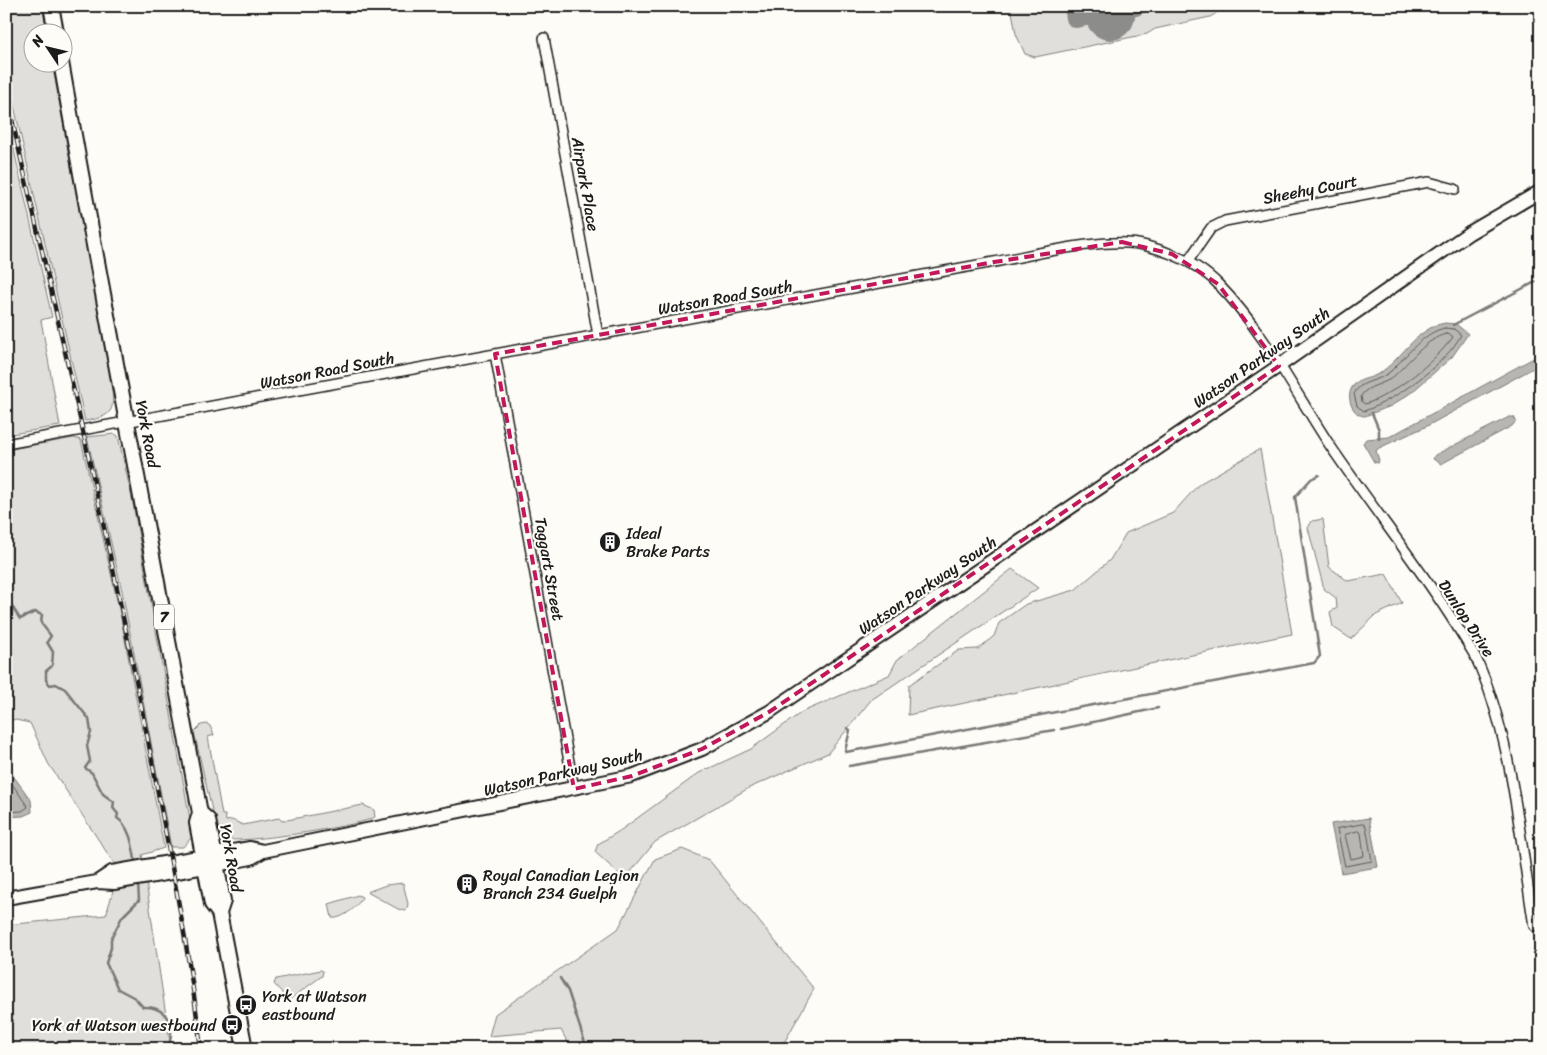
<svg xmlns="http://www.w3.org/2000/svg" width="1547" height="1055" font-family="Sriracha,sans-serif">
	<style>
		.green { fill: #e0dfdb; stroke: #7e7e7c }
		.water { fill: #b7b6b2; stroke: #797876 }
		.lines { fill: none; stroke-linecap: round; stroke-linejoin: round }
		.shore { stroke: #5a5a58; stroke-width: 1 }
		.stream { stroke: #797876; stroke-width: 2.5 }
		.taxiway { stroke: #8c8c8a; stroke-width: 20 }
		.runway { stroke: #8c8c8a; stroke-width: 50 }
		.street-casing { stroke: #1c1c1c; stroke-width: 12 }
		.secondary-casing { stroke: #1c1c1c; stroke-width: 16 }
		.primary-casing { stroke: #1c1c1c; stroke-width: 18 }
		.street { stroke: #fdfcf7; stroke-width: 9 }
		.secondary { stroke: #fdfcf7; stroke-width: 12 }
		.primary { stroke: #fdfcf7; stroke-width: 14 }
		.rail-casing { stroke: #1c1c1c; stroke-width: 4.5 }
		.rail { stroke: #fdfcf7; stroke-width: 2.5; stroke-dasharray: 8; stroke-linecap: butt }
		.marked { fill: none; stroke: #c2185b; stroke-width: 4; stroke-dasharray: 10 6; stroke-linejoin: round }
		.labels { text-anchor: middle; stroke-width: 4.5; stroke-linejoin: round; paint-order: stroke }
		.shield { fill: #fdfcf7; stroke: #605f5e; stroke-width: 1 }
		.shield-label { font-size: 15px; font-weight: bold; fill: #1c1c1c }
		.street-label { font-size: 16px; fill: #1c1c1c; stroke: #fdfcf7 }
		.poi-label { font-size: 16px; fill: #1c1c1c; stroke: #fdfcf7; text-anchor: start }
	</style>
	<rect width="100%" height="100%" fill="#fdfcf7"/>
	<filter id="ink" filterUnits="userSpaceOnUse"><feTurbulence type="fractalNoise" baseFrequency=".02" numOctaves="2"/><feDisplacementMap in="SourceGraphic" scale="10" xChannelSelector="R" yChannelSelector="G"/><feConvolveMatrix kernelMatrix="1 2 1 2 8 2 1 2 1" color-interpolation-filters="sRGB"/></filter>
	<g filter="url(#ink)">
		<path class="green" d="M6 6H42L47 32H32V62L52 63 110 375C113 405 120 416 85 421L6 70Z
			M1011 6H1220C1219 13 1215 14 1210 17L1155 29 1147 34 1035 57 1025 54 1016 34Z
			M6 115 52 317 41 320 60 426 6 435Z
			M115 434 118 436 132 498 193 836 183 847H171L122 591 87 437Z
			M74 438 81 440 121 618 164 848 142 855 171 1049H6V925L106 915 119 871 48 763 30 723 6 718V450Z
			M1260 449 1292 634 908 715 909 685 959 650 978 649 994 636 999 623 1026 604 1075 590 1110 560 1126 533 1173 513 1199 484Z
			M1323 519 1329 567 1348 581 1386 574 1402 603 1376 615 1351 639 1333 627 1330 612 1337 608 1336 598 1324 589 1308 528 1312 521Z
			M1012 569 1038 588 871 700 828 753 749 788 655 842 621 884 619 874 595 852 598 844 621 830 699 773 751 749 802 712 889 675 897 660Z
			M207 724 210 726 214 735 208 737 222 815H225L226 821 232 820 243 825 279 818 282 821 363 805 374 810 375 817C361 826 240 844 225 839 222 838 219 834 217 832L194 732 201 725Z
			M682 849 709 860 814 989 785 1041 764 1049H571L561 1030 489 1036 495 1014 618 929 655 859Z
			M403 883 408 904 406 911 398 909 367 892 386 885Z
			M358 895 362 897C359 906 341 920 332 918L329 904Z
			M321 970 323 971 322 976 289 1000 274 984 276 979Z"/>
		<path class="water" d="M1445 323 1456 324 1468 334 1452 357 1412 392 1391 406 1365 416C1352 416 1345 396 1353 386 1360 378 1370 379 1378 374 1402 360 1415 328 1445 323Z
			M1541 354V364L1427 426 1379 448 1376 451 1379 460 1378 463 1374 462 1363 443 1366 439 1389 437Z
			M1509 417H1514L1516 421 1512 426 1441 464 1433 459 1435 455Z
			M6 766 31 800 32 812 23 816 6 817Z
			M1369 818 1378 867 1341 873 1331 824Z"/>
		<g class="lines">
			<path class="shore" d="M1445 328 1454 329 1461 335C1447 363 1394 401 1364 411L1357 406 1354 394C1360 380 1379 382 1390 372 1406 357 1423 332 1445 328Z
				M1446 334 1451 335 1453 337C1437 360 1392 396 1365 404L1362 402 1361 396C1367 385 1385 385 1394 376 1408 363 1427 338 1446 334Z
				M6 775 28 807 22 811 6 812
				M1363 824 1366 826 1372 861 1345 866 1337 829Z
				M1358 831 1361 833 1364 856 1351 859 1345 835Z"/>
			<path class="stream" d="M1453 325 1541 279
				M1372 413 1379 430V439
				M6 597 20 619 35 612 42 615 41 623 51 636 47 642 53 652 52 666 46 671V680L50 685 56 684 65 689 89 719 91 732 87 746 90 761 85 768 92 773 103 794 114 802 113 808 118 814 117 818C131 827 133 849 136 865
				M847 728 850 730 845 751 846 752 1314 663 1320 656 1295 497 1311 479 1319 475
				M1061 729 1158 708
				M849 766 1054 730
				M138 883 139 900 122 917 111 939V948L106 963 118 989 135 998 143 1007C159 1006 171 1015 171 1033 171 1038 169 1043 170 1049
				M560 978 568 991 587 1049
				M6 1043 28 1049"/>
			<path class="taxiway" d="M1074 6 1076 18 1136 6"/>
			<path class="runway" d="M1109 6 1110 15"/>
			<g class="street-casing">
				<path id="street" d="M544 38 598 335
					M1188 261 1211 228 1225 221 1429 182 1455 189
					M495 354 574 789
					M6 444 994 262C1033 255 1110 235 1147 246 1173 253 1200 265 1219 285 1263 330 1295 392 1329 444 1377 515 1432 582 1475 656 1512 734 1520 840 1534 926"/>
			</g>
			<g class="secondary-casing">
				<path id="secondary" d="M97 882 112 872 250 848 263 851
					M6 898 97 882 114 883 205 867 251 858 263 851 632 776 702 749 769 712 1279 366 1469 233 1541 191"/>
			</g>
			<g class="primary-casing">
				<path id="primary" d="M51 6 56 32
					M61 62C105 313 154 562 200 813L197 823 212 904 219 913 245 1049
					M200 813 208 820 223 901 219 913"/>
			</g>
			<use href="#street" class="street"/>
			<use href="#secondary" class="secondary"/>
			<use href="#primary" class="primary"/>
			<g class="rail-casing">
				<path id="rail" d="M6 93C59 326 114 558 158 793 174 878 191 963 201 1049"/>
			</g>
			<use href="#rail" class="rail"/>
		</g>
	</g>
	<path class="marked" d="M1122 242 1172 254 1218 284 1279 366 769 712 702 749 632 776 574 789 495 354 994 262Z"/>
	<defs>
		<g id="building-disc" transform="scale(1.125)"><circle r="9.5" fill="#1c1c1c" stroke="#fdfcf7"/><path d="M-4-6H4V6H1V3H-1V6H-4ZM-2.5-4.3h1.7v1.8h-1.7ZM.8-4.3h1.7v1.8H.8ZM-2.5-1h1.7V.8h-1.7ZM.8-1h1.7V.8H.8Z" fill="#fff"/></g>
		<g id="bus-disc" transform="scale(1.125)"><circle r="9.5" fill="#1c1c1c" stroke="#fdfcf7"/><path d="M-5-6H5V4H4V6H2V4H-2V6H-4V4H-5ZM-3.5-4V0h7V-4ZM-3.5 1.2v1.5H-2V1.2ZM2 1.2v1.5H3.5V1.2Z" fill="#fff"/></g>
	</defs>
	<g fill-rule="evenodd">
		<use href="#building-disc" x="610" y="542"/>
		<use href="#building-disc" x="467" y="884"/>
		<use href="#bus-disc" x="246" y="1005"/>
		<use href="#bus-disc" x="232" y="1025"/>
	</g>
	<g class="labels">
		<rect class="shield" x="154" y="604.5" width="20" height="25" rx="4"/>
		<g class="shield-label">
			<text x="164" y="622">7</text>
		</g>
		<g class="street-label">
			<text transform="translate(586 184) rotate(80)" y="6">Airpark Place</text>
			<text transform="translate(1310 189) rotate(-11)" y="6">Sheehy Court</text>
			<text transform="translate(725 297) rotate(-10)" y="6">Watson Road South</text>
			<text transform="translate(1261 357) rotate(-35)" y="6">Watson Parkway South</text>
			<text transform="translate(327 370) rotate(-11)" y="6">Watson Road South</text>
			<text transform="translate(148 434) rotate(79)" y="6">York Road</text>
			<text transform="translate(550 569) rotate(80)" y="6">Taggart Street</text>
			<text transform="translate(927 585) rotate(-34)" y="6">Watson Parkway South</text>
			<text transform="translate(1467 618) rotate(57)" y="6">Dunlop Drive</text>
			<text transform="translate(563 772) rotate(-13)" y="6">Watson Parkway South</text>
			<text transform="translate(232 858) rotate(80)" y="6">York Road</text>
		</g>
		<g class="poi-label">
			<text x="626" y="539">Ideal<tspan x="626" dy="18">Brake Parts</tspan></text>
			<text x="483" y="881">Royal Canadian Legion<tspan x="483" dy="18">Branch 234 Guelph</tspan></text>
			<text x="262" y="1002">York at Watson<tspan x="262" dy="18">eastbound</tspan></text>
			<text x="216" y="1031" text-anchor="end">York at Watson westbound</text>
		</g>
	</g>
	<rect width="1547" height="1055" fill="none" stroke="#fdfcf7" stroke-width="25"/>
	<rect x="12" y="12" width="1522" height="1030" fill="none" stroke="#1c1c1c" stroke-width="2" filter="url(#ink)"/>
	<g transform="translate(48 48) rotate(305)"><circle r="24" fill="#fdfcf7" stroke="#a3a29f"/>
	<path d="M0-4L9 19L0 12L-9 19Z" fill="#1c1c1c"/>
	<text y="-8" font-size="14" font-weight="bold" text-anchor="middle" fill="#1c1c1c">N</text>
	</g>
</svg>
